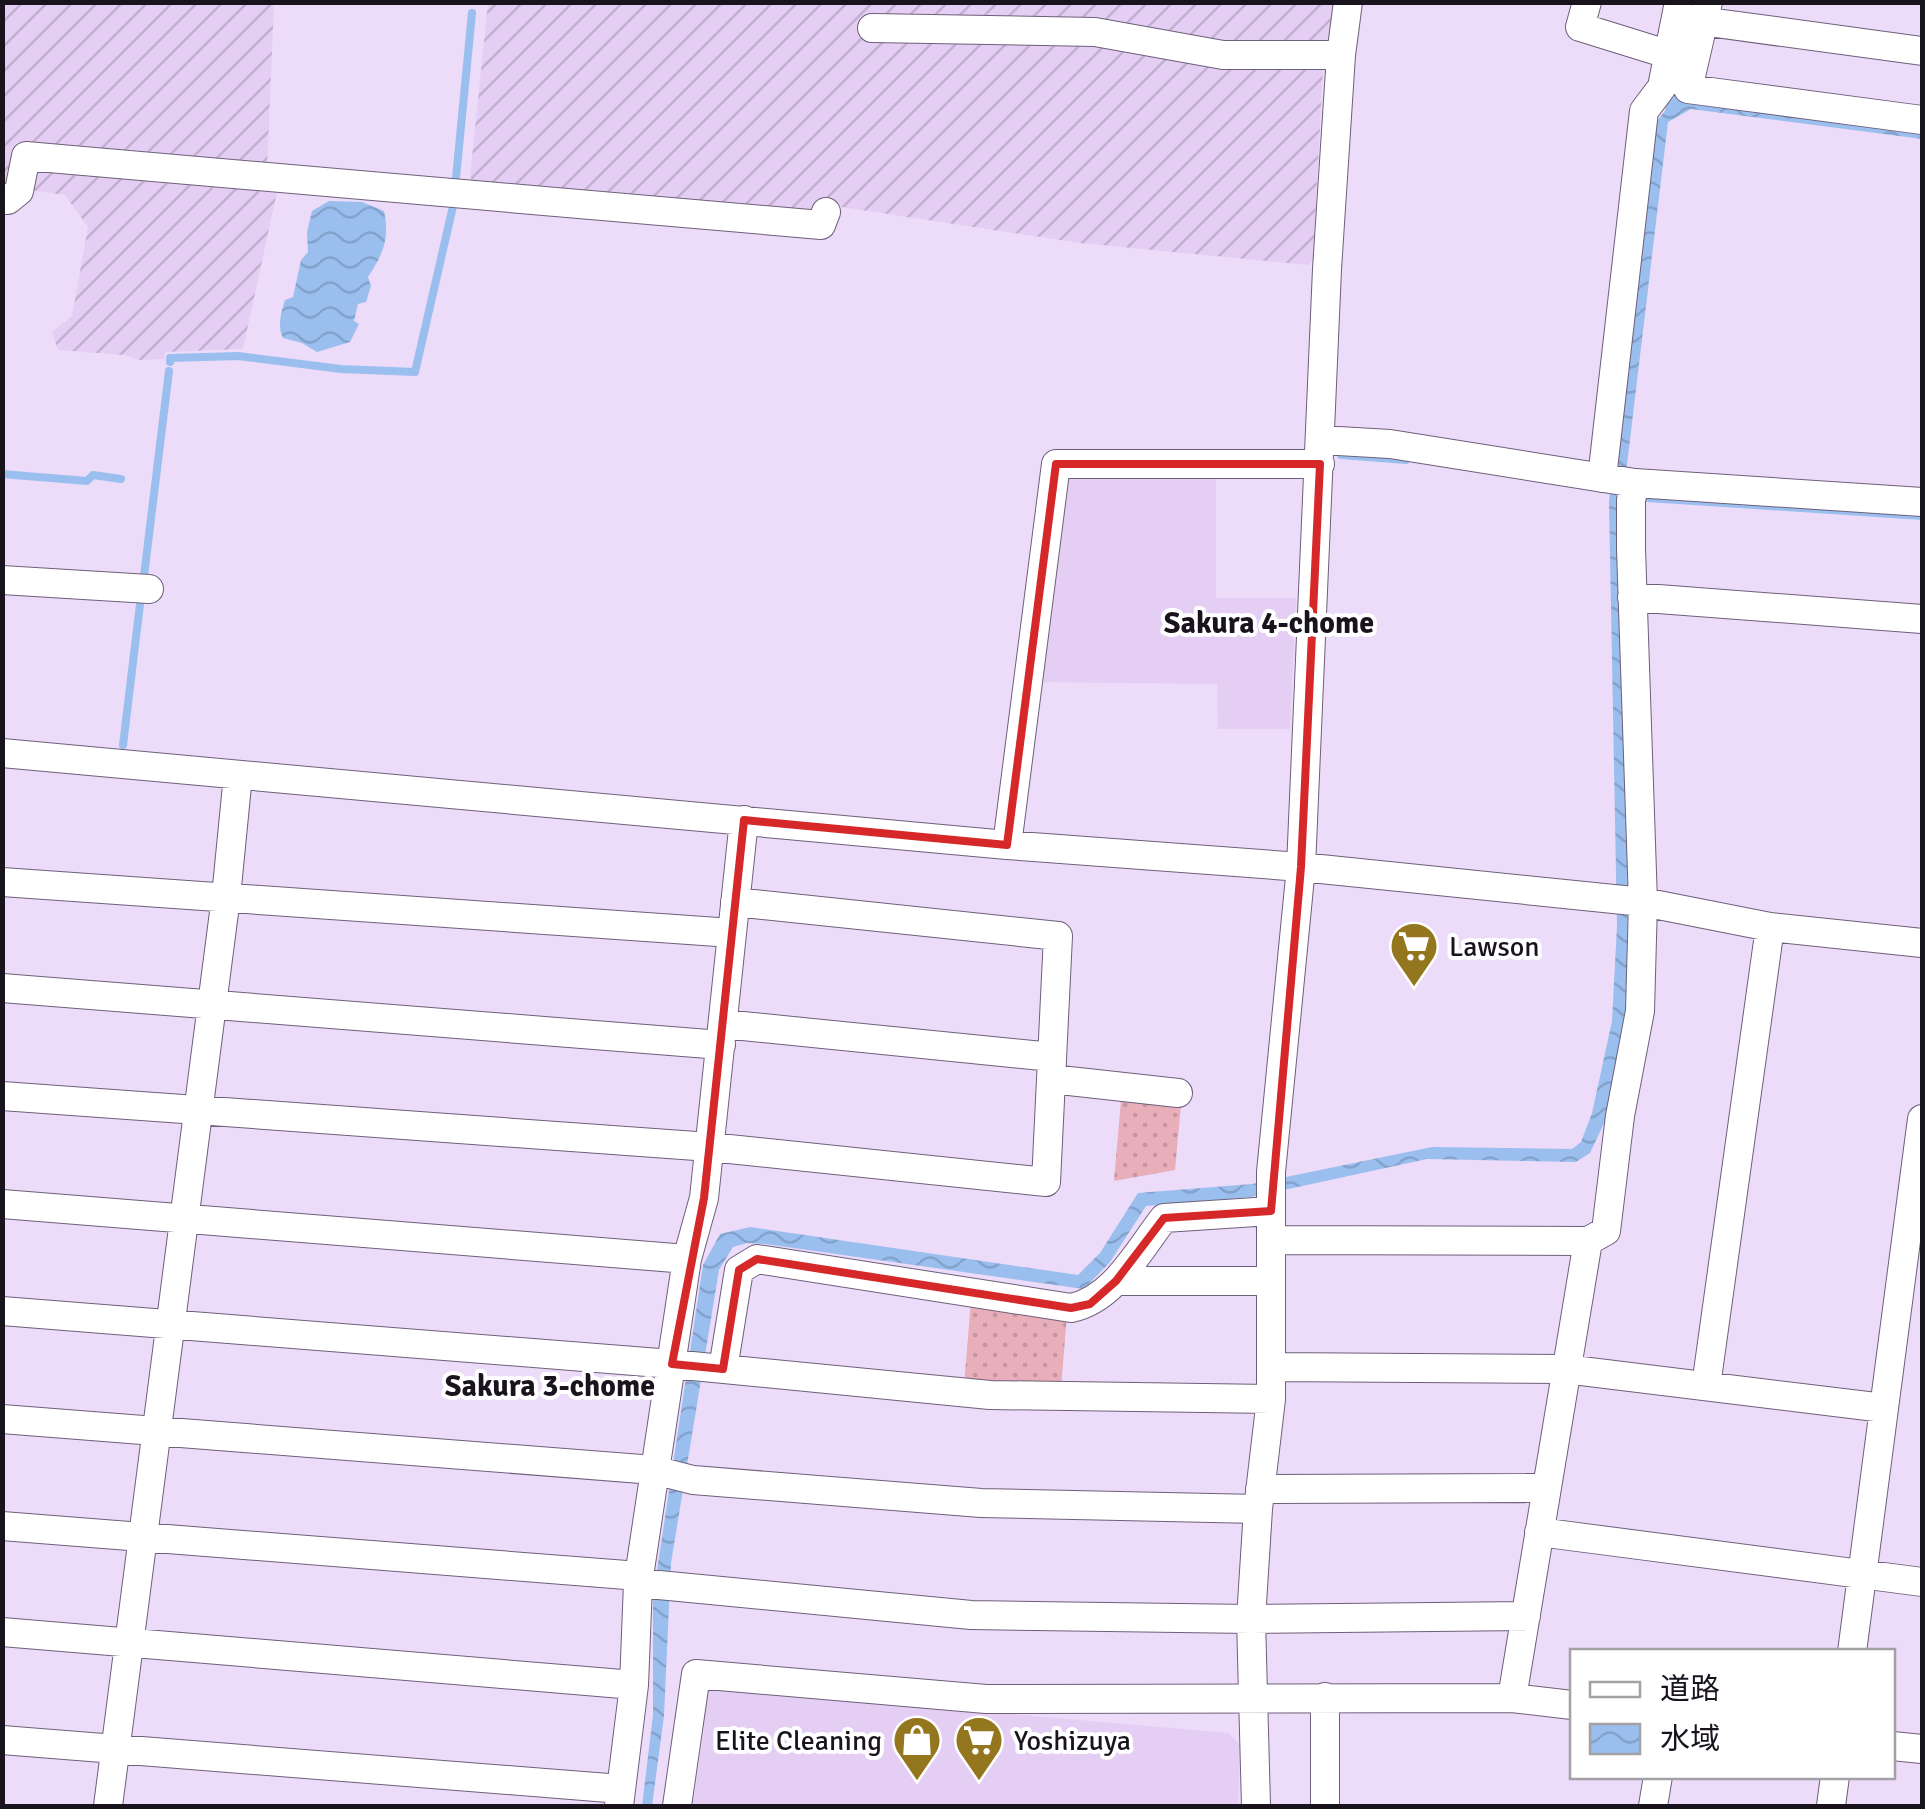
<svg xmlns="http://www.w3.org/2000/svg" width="1925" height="1809" font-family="Signika,'Noto Sans JP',sans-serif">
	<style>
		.built { fill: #e4cef4 }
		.industrial { fill: url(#industrial-furrows) }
		.green { fill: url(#green-dots) }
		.water { fill: url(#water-waves) }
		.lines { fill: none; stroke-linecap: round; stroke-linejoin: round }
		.stream { stroke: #9abfef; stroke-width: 8 }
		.minor-casing { stroke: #6e5f7a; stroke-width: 30 }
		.minor { stroke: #fff; stroke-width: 28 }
		.marked { fill: none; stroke: #d62828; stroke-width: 8; stroke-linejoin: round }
		.labels { text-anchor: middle; stroke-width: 8; stroke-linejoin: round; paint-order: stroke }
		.poi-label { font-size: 28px; fill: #19131e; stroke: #fff; text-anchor: start }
		.neighbourhood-label { font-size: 30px; font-weight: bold; fill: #19131e; stroke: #fff }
	</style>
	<defs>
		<pattern id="industrial-furrows" width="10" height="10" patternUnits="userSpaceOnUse" patternTransform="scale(2.5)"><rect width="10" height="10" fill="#e4cef4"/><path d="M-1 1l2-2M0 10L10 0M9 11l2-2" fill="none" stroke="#c3b0d1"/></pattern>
		<pattern id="green-dots" width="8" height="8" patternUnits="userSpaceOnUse" patternTransform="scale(2.5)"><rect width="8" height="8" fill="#e8afba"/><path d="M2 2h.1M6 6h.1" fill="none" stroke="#c6969f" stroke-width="1.8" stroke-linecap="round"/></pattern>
		<pattern id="water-waves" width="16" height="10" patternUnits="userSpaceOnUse" patternTransform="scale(2.5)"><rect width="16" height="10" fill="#9abfef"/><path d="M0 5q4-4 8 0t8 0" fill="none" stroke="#84a3cc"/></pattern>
	</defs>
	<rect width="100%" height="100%" fill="#eddbfa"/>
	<path class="built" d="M1063 471 1216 472V598H1296L1290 729H1218L1217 684 1033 682Z
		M712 1688 1228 1733 1240 1745 1238 1806H693L704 1730V1693Z"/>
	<path class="industrial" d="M2 3H274L267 168 16 142 9 188H3Z
		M488 3H1337L1332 39 1325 44H1095L1323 68 1313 259 1308 265 1080 243 822 204 817 217 476 186 470 177Z
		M40 166 278 187 243 349 165 352 164 359 140 360 125 355 58 350 52 332 72 316 88 227 65 195 28 190 31 173Z"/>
	<path class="green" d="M1121 1100 1181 1105 1175 1170 1114 1181Z
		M971 1301 1067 1315 1061 1388 964 1385Z"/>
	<path class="water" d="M1667 94 1922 128V139L1691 109 1668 122 1626 473 1628 1014 1606 1119 1590 1153 1576 1162 1427 1159 1251 1197 1146 1206 1110 1262 1084 1289 765 1244 747 1243 733 1247 719 1270 671 1563 664 1716 652 1806H642L653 1715V1597L703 1265 720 1234 750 1227 1078 1275 1100 1253 1138 1193 1252 1184 1432 1147 1572 1149 1581 1142 1592 1113 1612 1021 1617 926 1609 502 1657 121 1665 111Z
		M329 201 362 202 384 211C390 239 383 254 368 277L371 286 366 302 358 304 354 321 359 324 350 342 317 352 302 343 283 338C277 326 281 313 285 300L293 297 301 260 308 252 307 232 312 211Z"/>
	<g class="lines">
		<path class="stream" d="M455 188 472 13
			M170 362V358L238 356 341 369 415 372 454 202
			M1341 455 1406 460
			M2 474 87 481 93 475 121 479
			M1648 498 1922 516
			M143 584 169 371
			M123 745 141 596"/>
		<g class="minor-casing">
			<path id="minor" d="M1587 2 1580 27 1667 54
				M1708 2 1688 89 1922 120
				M1686 19 1922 51
				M872 28 1095 32 1223 55H1341
				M2 200H8L19 191 26 156 821 225 826 212
				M1321 440 1390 444 1635 483 1922 502
				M1602 478 1644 111 1662 87 1679 2
				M2 580 149 589
				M1632 597 1922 619
				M2 753 1007 845 1301 867 1643 902 1770 927 1922 943
				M1007 845 1056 464H1320
				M2 882 732 933
				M2 988 721 1045
				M723 1024 1052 1057
				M1051 1079 1178 1093
				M2 1096 710 1147 1046 1182 1058 936 735 902
				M2 1204 687 1259
				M1271 1240 1588 1241 1606 1231 1620 1116 1640 1011 1643 902 1631 549V500L1635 483
				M1116 1281H1271
				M2 1311 672 1364 990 1395 1271 1399
				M1271 1367 1565 1369 1884 1408
				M723 1369 739 1270 757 1259 1071 1308C1114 1299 1138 1251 1164 1218L1271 1211
				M1706 1386 1770 927
				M2 1419 654 1470 693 1480 981 1503 1258 1509
				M1260 1489 1546 1488
				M2 1526 639 1576
				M1539 1532 1922 1582
				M638 1583 971 1615 1251 1619 1526 1616
				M2 1632 634 1685
				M1852 1652 1922 1119
				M1512 1698 1588 1241
				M2 1740 621 1789
				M1892 1746 1922 1749
				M108 1806 226 897 238 775
				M619 1806 634 1685 638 1583 687 1259 704 1198 744 820
				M677 1806 696 1674 986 1699 1512 1698 1572 1705
				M1256 1806 1251 1619 1258 1509 1271 1399V1172L1301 867 1327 269 1341 55 1348 2
				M1325 1806V1697
				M1653 1806 1658 1776
				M1831 1806 1835 1776"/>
		</g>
		<use href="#minor" class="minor"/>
	</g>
	<path class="marked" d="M1056 464H1320L1301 867 1271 1211 1164 1218 1116 1281 1090 1304 1071 1308 757 1259 739 1270 723 1369 672 1364 704 1198 744 820 1007 845Z"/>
	<defs>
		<g id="supermarket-pin" transform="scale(2.5)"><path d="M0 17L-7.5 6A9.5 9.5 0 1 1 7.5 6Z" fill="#93761d" stroke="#fff"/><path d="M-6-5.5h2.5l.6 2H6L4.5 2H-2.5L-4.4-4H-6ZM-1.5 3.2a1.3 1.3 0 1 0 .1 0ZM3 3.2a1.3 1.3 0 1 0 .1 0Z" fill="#fff"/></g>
		<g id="shop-pin" transform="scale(2.5)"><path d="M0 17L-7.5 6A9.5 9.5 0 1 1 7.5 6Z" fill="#93761d" stroke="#fff"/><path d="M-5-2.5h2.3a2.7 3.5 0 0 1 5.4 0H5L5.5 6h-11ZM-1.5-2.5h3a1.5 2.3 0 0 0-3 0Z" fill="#fff"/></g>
	</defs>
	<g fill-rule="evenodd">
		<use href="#supermarket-pin" x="1414" y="946"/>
		<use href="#shop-pin" x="917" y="1740"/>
		<use href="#supermarket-pin" x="979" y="1740"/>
	</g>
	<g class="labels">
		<g class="poi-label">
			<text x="1449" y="956">Lawson</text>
			<text x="882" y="1750" text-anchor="end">Elite Cleaning</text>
			<text x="1014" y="1750">Yoshizuya</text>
		</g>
		<g class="neighbourhood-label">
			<text x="1269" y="633">Sakura 4-chome</text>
			<text x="550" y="1396">Sakura 3-chome</text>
		</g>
	</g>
	<rect width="1925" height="1809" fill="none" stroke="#19131e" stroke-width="10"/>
	<rect x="1570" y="1649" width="325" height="130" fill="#ffffff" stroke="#a3a1a5" stroke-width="2.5"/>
	<rect x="1590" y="1682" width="50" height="15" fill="#ffffff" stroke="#a3a1a5" stroke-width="2.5"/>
	<text x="1660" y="1699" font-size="30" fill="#19131e">道路</text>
	<rect x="1590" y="1724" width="50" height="30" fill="url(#water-waves)" stroke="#a3a1a5" stroke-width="2.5"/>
	<text x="1660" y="1749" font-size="30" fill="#19131e">水域</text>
</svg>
